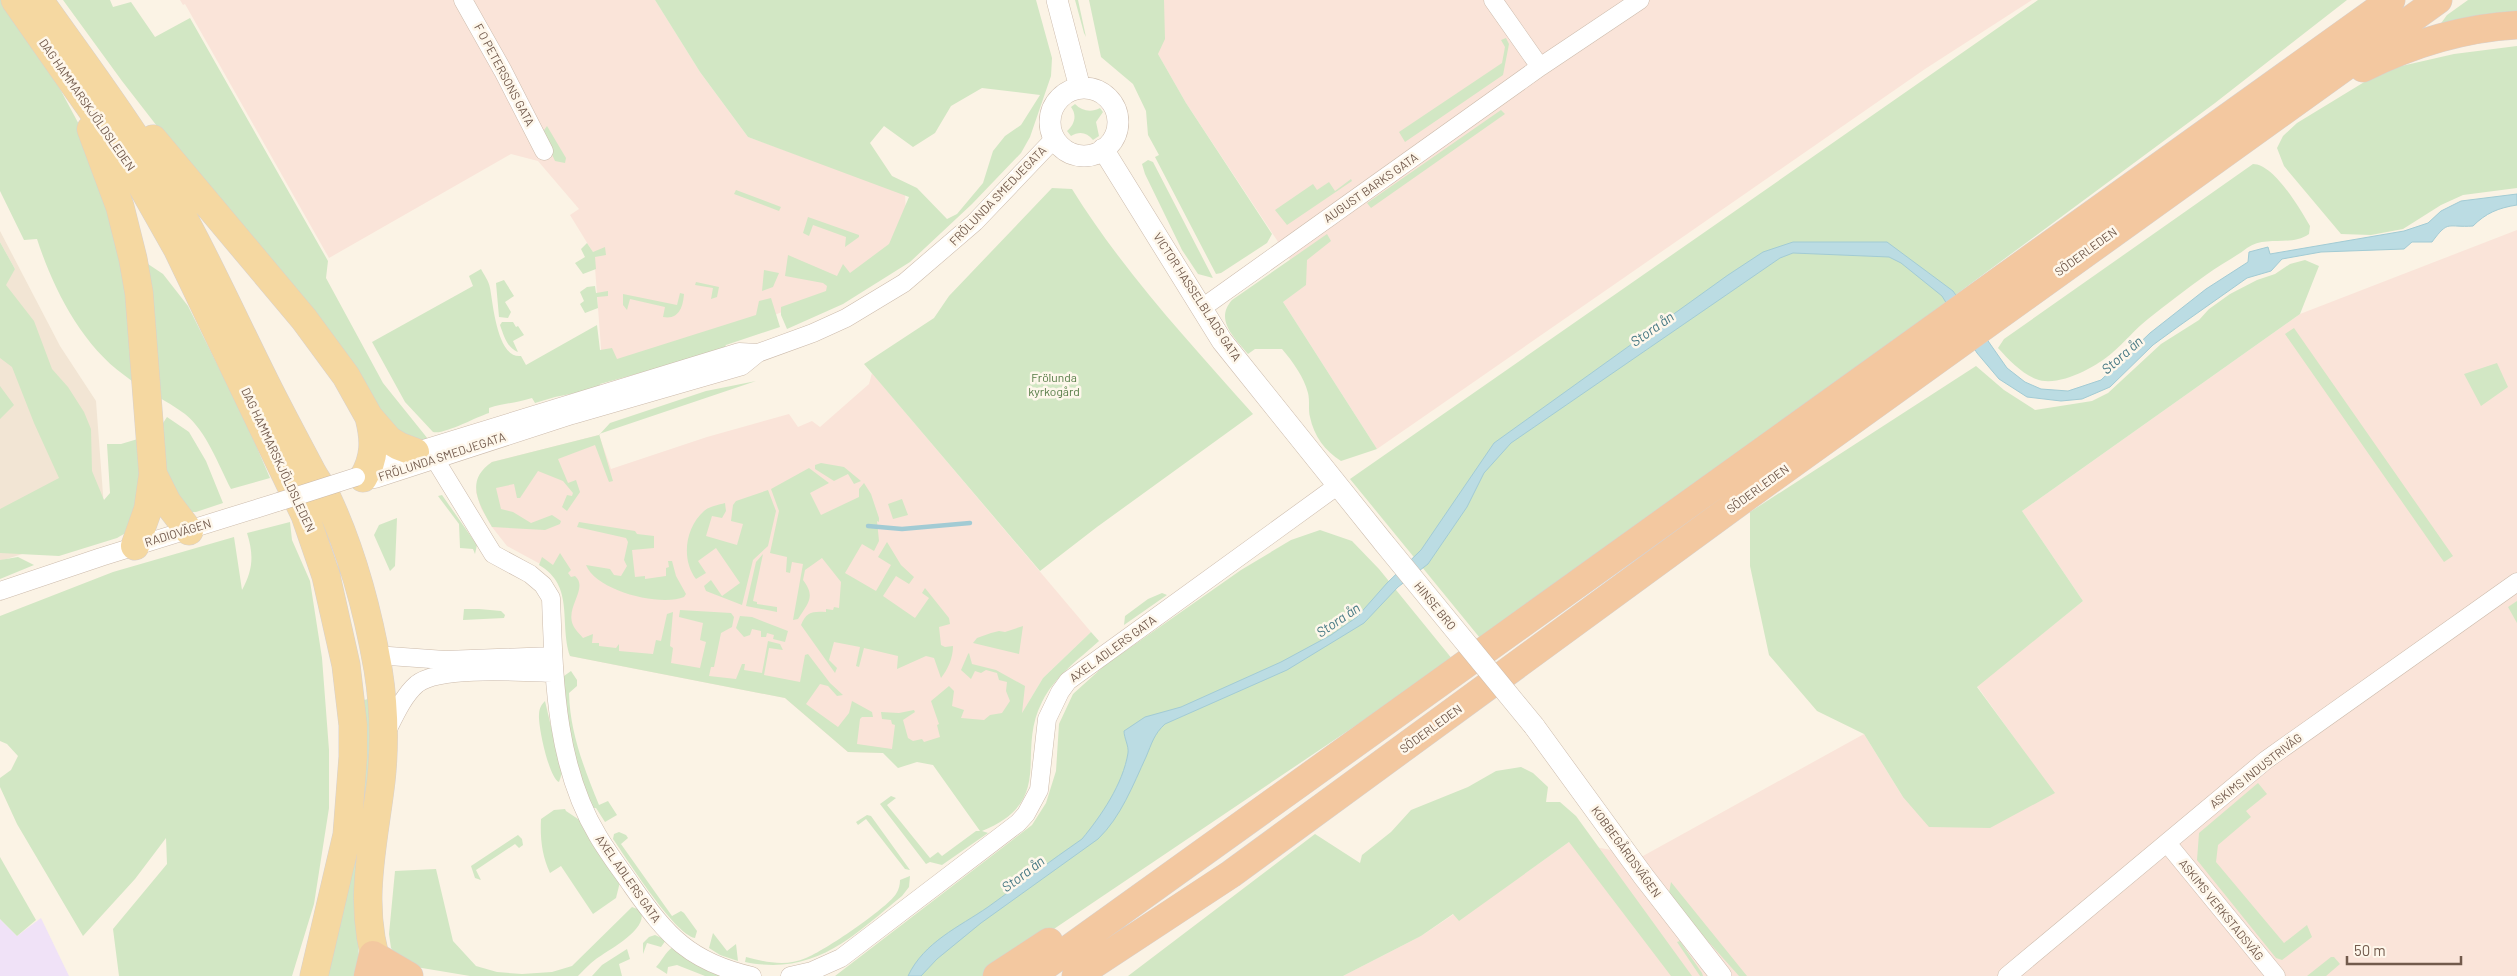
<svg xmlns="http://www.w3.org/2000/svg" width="2517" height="976" font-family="Barlow,sans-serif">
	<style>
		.residential { fill: #f2e5d4 }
		.commercial { fill: #fae4d9 }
		.education { fill: #f0e2f7 }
		.green { fill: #d2e7c4; fill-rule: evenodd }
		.water { fill: #bbdce3; stroke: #a2cbd4 }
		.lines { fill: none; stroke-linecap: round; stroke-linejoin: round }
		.stream { stroke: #a2cbd4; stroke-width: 4.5 }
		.minor-casing { stroke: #ccbbac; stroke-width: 19 }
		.tertiary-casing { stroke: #ccbbac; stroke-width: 22 }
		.primary-casing { stroke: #d8d1cd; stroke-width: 29 }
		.trunk-casing { stroke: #d8d1cd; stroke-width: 29 }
		.minor { stroke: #fff; stroke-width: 18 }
		.tertiary { stroke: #fff; stroke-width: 21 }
		.primary { stroke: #f5d8a1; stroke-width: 28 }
		.trunk { stroke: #f3c8a0; stroke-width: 28 }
		.minor-bridge-casing { stroke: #ccbbac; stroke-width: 19; stroke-linecap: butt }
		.tertiary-bridge-casing { stroke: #ccbbac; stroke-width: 22; stroke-linecap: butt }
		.minor-bridge { stroke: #fff; stroke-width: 18 }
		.tertiary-bridge { stroke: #fff; stroke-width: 21 }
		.labels { text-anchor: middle; stroke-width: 5; stroke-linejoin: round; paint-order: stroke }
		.street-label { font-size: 12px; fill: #725a4c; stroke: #fef7eb }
		.park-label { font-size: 12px; fill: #567c47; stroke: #fef7eb }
		.water-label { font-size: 14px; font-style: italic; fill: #477984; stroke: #fef7eb }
	</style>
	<rect width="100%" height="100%" fill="#fbf3e5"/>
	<path class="residential" d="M0 231 60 346 96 401 105 521 35 550 0 561V281L15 269 0 242Z"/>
	<path class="commercial" d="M180 0H655L700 72 748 137 905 194 906 215 891 251 827 294 747 326 603 375 594 254 570 215 579 209 538 161 511 154 329 258 185 4 183 5Z
		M1164 0H2032L1925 69 1377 449 1283 302 1306 284 1186 103 1158 54Z
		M2517 230V976H1343L1421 936 1454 914 1459 920 1569 842 1643 856 1864 734 1903 797 2054 793 1977 686 2083 601 2022 511 2300 314Z
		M872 373 1091 632 1043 678 1021 715 981 741 883 753 848 752 785 698 570 656 566 578 507 546 492 527 481 508 476 492 478 478 487 466 492 462 599 435 611 469 707 437 789 414 798 427 812 421 820 427 869 384Z"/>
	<path class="education" d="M41 918 69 976H0V919L17 936Z"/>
	<path class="green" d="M0 0H2L52 74 90 145 124 248 163 274 188 306 246 422 270 478 231 489C218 464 207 432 185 414 166 400 143 390 124 375 81 344 53 288 37 239L24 240 0 191Z
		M63 0H110L113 7 131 2 155 37 190 18 328 261 326 278 383 383 428 439 419 441 395 433 122 81Z
		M655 0H1036L1052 58 1051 76 1030 137 1021 153 972 204 910 262 843 304 787 329 781 315V307L826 291 827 286 823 283 785 276 788 255 837 276 843 264 850 273 889 244 909 197 748 137 700 72ZM982 88 1040 95 1021 125 1005 136 993 151 983 183 957 214 947 219 917 188 892 176 870 143 884 126 913 147 935 133 951 106Z
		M1075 0H1078L1086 37 1084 33Z
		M1089 0H1164L1165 39 1158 54 1186 103 1272 234 1267 243 1221 273 1216 274 1155 157 1159 155 1148 135 1146 111 1133 84 1101 57Z
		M2038 0H2347L2215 103 1823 393 1480 638 1350 479Z
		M2468 0H2517V17L2439 26 2447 15Z
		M1506 38 1509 44 1503 75 1405 142 1399 132 1502 63 1505 47 1501 40Z
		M2517 46V188L2463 195 2441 205 2403 229 2371 235 2341 234 2284 166 2277 148 2283 136 2297 123 2384 70 2454 54Z
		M1075 104C1082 111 1091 113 1100 108L1103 112 1096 122 1099 136 1093 140C1087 132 1079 131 1071 136L1067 131C1075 124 1077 115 1071 107Z
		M1501 110 1505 114 1371 208 1367 203Z
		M547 126 566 158 565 163 555 161 542 133Z
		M1148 160 1153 162 1213 278 1198 274 1182 250 1145 174 1142 164Z
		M2253 164C2274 164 2300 209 2310 226L2309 234C2291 247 2266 235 2247 248 2234 258 2219 265 2206 275 2186 289 2167 304 2148 319 2135 329 2125 342 2112 353 2096 367 2058 388 2036 379 2021 373 2009 360 1998 348L2004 339Z
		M1351 179 1352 181 1287 225 1275 210 1313 184 1317 190 1329 182 1335 191Z
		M1052 188 1072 189C1123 271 1189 342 1253 414L1097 527 1040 571 864 364 934 318 949 296Z
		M736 190 781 207 779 211 734 194Z
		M808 217 859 235V237L845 247 846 237 813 225 809 236 803 233Z
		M1327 234 1331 241 1307 260 1306 285 1283 302 1377 449 1341 461C1325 451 1314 436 1310 417 1308 410 1310 401 1308 393 1304 377 1293 362 1282 349H1255L1248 354C1235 338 1214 320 1232 300Z
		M0 242 15 269 6 285 34 321 52 369 68 387 84 412 91 429 92 471 104 500 110 493 107 444H121L141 438 142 493 129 531 117 538 59 556 0 553V509L59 478 34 423 12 367 0 358Z
		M587 243 593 252 605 247 606 255 595 257 596 269 583 274 575 263 585 257 581 249Z
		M2305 260 2319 266 2300 314 2022 511 2083 601 1977 687 2055 793 1990 828 1929 827 1903 797 1864 734 1817 711 1769 655 1750 566V512L1976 366 2004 390 2035 410 2092 401 2108 393 2161 344 2199 320 2209 309 2230 294 2257 280 2275 274 2290 264Z
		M481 269C484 275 489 281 490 288 493 303 497 359 521 356L526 365 597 325 600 350 612 348 617 359 756 315 759 301 771 298 780 327 726 345 723 350 600 384 601 388 555 397 535 403 532 398C517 403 504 403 489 408V413C476 417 444 435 433 432L405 402 372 342 473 286 469 276Z
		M764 270 779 273 773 287 762 291Z
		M504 280 514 296 505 302 511 312 508 318 499 317 496 283Z
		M696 282 719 287 717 297 711 299 713 288 695 285Z
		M595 286 596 293 608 291V296L597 297 598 308 585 313 580 304 584 301 580 292 587 287Z
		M680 293 684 294C683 307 679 320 663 317L665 307 630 299 627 310 623 305V294L677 305Z
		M502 322H513L516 327 518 326 524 335 513 341 518 352C507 348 504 336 500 325Z
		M2294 328 2453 556 2444 562 2285 334Z
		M2497 363 2508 387 2481 406 2464 374Z
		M756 381 599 434 613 481 609 482 595 445 558 459 568 483 576 480 580 492 567 511 562 507 567 495 572 496 573 493 563 481 538 471 520 498H517L514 484 496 488 501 509 513 512 531 523 552 515 561 521 560 524 545 530 492 527C479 504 464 481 492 462L599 435 610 423 706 391Z
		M0 386 14 405 0 419Z
		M167 417 189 432 206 461 223 503 196 512H187L169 486 161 426Z
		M821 463 844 467 861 481 854 484 848 474 834 481 815 469V465Z
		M809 468 829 483 810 493 821 515 859 497V489L864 483 871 494 879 518V522L877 521 879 541 874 551 862 544 845 573 876 591 891 565 878 557 887 542 901 565 914 577 909 584 896 576 883 596 915 618 929 598 922 593 925 588 949 618 950 624 939 627 941 645 945 647 953 646C953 658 948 669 941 678L934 658 926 656 897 669 898 656 864 648 859 667 856 666 860 647 834 642 829 660 837 668 835 673 801 625C806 612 813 611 826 612V609L833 610 834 607 839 608 841 582 822 558 805 570 803 580C816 597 808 603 798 619L793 620 803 564 792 562 790 573 786 572 787 557 770 553 779 511 771 489Z
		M768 490 776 511 768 546 753 560 742 605 706 591 704 586 711 580 722 596 740 583 716 548 698 561 706 573 696 579C681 559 685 528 704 511 710 506 718 505 725 503L726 511 722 518 712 516 706 536 737 545 743 524 731 521 733 505 736 501Z
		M442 495 477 545 475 554 473 549 460 548 459 524 438 496Z
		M902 499 908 515 893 519 888 504Z
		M397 518 395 566 390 571 374 535 379 525Z
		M290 522 292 540 310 581 322 658 329 750V808L314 904 292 976H119L113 929 167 864 166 838 135 879 83 936 17 824 0 787V778L11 770 18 756 7 744 0 741V616L113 572 234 537 242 590C253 570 254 555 247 533Z
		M579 522 635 531 637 534 654 536V548L632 550 635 577 645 576V579L666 576V568L669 567 668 561H672L676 576 686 594 684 597C661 607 596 591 586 565L610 569 614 575 621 576 627 566 624 560 628 542 626 538 577 527Z
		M1320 530 1352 541 1379 569 1453 660 984 976H835L1032 825 1046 803 1056 771 1059 724 1073 694 1104 666 1241 570 1291 540Z
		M560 553 571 570 568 573 571 577 575 576C589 588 565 607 573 625 575 630 580 634 583 638L593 634 592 643H599V646L616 648 619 644V651L653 654 656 640 661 641 667 614 673 612 670 646 673 648 671 663 700 668 706 642 700 640 703 623 679 617 680 610 731 613 734 617 732 627 721 633 714 667H711L709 676 736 679 742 664H745L744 670 762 673 768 641 780 644 783 650 769 648 764 675 800 682 805 655 808 654 830 683 843 695 837 696 828 686 820 684 806 704 838 727 849 713 852 701 872 712 873 717H862L860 719 857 744 892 749 895 725 892 724 891 720 882 719 881 712 899 713 914 710 915 712 903 720 908 738 913 741 922 739 924 742 940 737 937 725 939 724 931 701 949 686 954 691 952 706 964 710 961 718 984 720 990 715 1002 713 1010 701 1006 691 1007 682 999 680 997 673 986 670 981 673 975 671 971 679 961 670 968 654 969 653 972 664 996 670 1025 686 1022 713 1043 678 1091 632 1099 641C1078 660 1055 676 1042 702 1015 754 1057 800 982 831L988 833 942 865 930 862 926 864 880 804 891 796 896 798 887 805 930 858 938 852 942 856 976 831H980L933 765 917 762 898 768 883 753 848 752 785 698 570 656C559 622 575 586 539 565L542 557 553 565Z
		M763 554 753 601 757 602V604L777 607V612L746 606 756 562Z
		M18 557 34 565 0 579V560Z
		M1162 593 1167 595 1124 625 1125 616 1148 599Z
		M2517 601V623L2508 607Z
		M479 609 501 611 505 615 504 618 463 620 464 609Z
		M740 616 752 617 788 631 785 642 773 639 774 635 767 633 766 637H761V631L752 629 750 635 744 637 736 628Z
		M1023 626 1019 654 973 643 977 638 991 633 999 631 1005 632Z
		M571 671 577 680V686L569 693C570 733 584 768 599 805L608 801 617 815 605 822 596 808H591C578 764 561 722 564 676Z
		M371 698 373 768 356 907 359 958 356 976H325L361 701Z
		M545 701 562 773 559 782C549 778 538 726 539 715 539 709 541 705 545 701Z
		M1521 767 1533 773 1548 787 1546 802H1560L1576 816 1692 976H1671L1569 842 1459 921 1453 914 1421 936 1343 976H1128L1315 834 1360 863 1362 855 1391 832 1411 810 1468 787 1496 771Z
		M2258 783 2267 794 2246 811 2251 817 2218 845 2216 862 2284 943 2307 925 2312 937 2282 960 2276 958 2197 860 2199 833Z
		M565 809 566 811 581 821 620 882 616 898 593 914 561 866 550 873C542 856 540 838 541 819L554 810Z
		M867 815 871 816 910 870 905 869 866 819 858 825 856 822Z
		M619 832 626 835 628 838 621 844 672 916 681 911 684 913 697 931 695 938C674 934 627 859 613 839L614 834Z
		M518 835 522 839 523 845 519 848 515 844 476 870 481 880 475 878 471 866Z
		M0 857 36 920 17 936 0 919Z
		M436 869 453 941 476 966 497 972 522 974 552 972 572 966 632 907 640 910C651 928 608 950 596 959 589 964 584 970 578 976H470L410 966 399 959 391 948 389 934 395 871Z
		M910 876 909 887 902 896C852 937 815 976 745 962L746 957C765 962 786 967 806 958 824 951 886 909 896 894 899 889 900 885 900 880Z
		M1671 882 1747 976H1739L1680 910 1669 893Z
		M713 933 727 951 736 944 738 961 720 955 709 948Z
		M655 935 666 940 661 947 647 943 643 954V943L649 937Z
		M1680 941 1702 973 1703 976H1700L1677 942Z
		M673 947 708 971 721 976H705L677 965 668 967 667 974 656 967C662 961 665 952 673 947Z
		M627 949 630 959 619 964 622 976H592L602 965Z
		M2331 957H2334L2340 964 2326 976H2307Z"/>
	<path class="water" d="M2517 194V205C2498 208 2486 213 2473 226 2447 228 2449 219 2432 242H2412L2404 249 2321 252 2282 259 2271 271 2247 278 2179 326 2153 345 2110 387 2082 399 2061 401 2027 397 1999 379 1977 353 1942 296 1901 263 1889 257 1793 253 1780 258 1511 443 1484 473 1467 507 1428 564 1398 587 1364 623 1287 670 1165 724C1154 734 1152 743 1146 757 1133 785 1121 817 1098 839L981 923 937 959 921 976H908C924 942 959 927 988 907 1020 884 1050 861 1082 839 1101 816 1123 784 1128 753 1129 746 1124 738 1124 731L1145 717 1181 707 1281 662 1331 635 1357 617 1387 583 1421 550 1494 443 1728 275 1763 252 1793 242H1887L1953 291 2007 368 2025 382 2041 389 2068 391 2101 380 2150 333 2206 289 2248 262 2249 252 2268 247 2270 254 2404 231 2428 223 2441 211 2461 201Z"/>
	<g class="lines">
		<path class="stream" d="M868 526 902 529 970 523"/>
		<g class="minor-casing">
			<path id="minor" d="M463 0 503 71 544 151
				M1493 0 1540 67
				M1202 308 1540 67 1640 0
				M428 448 493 554 530 574 543 585 551 598C554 678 555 765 598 836 608 853 621 870 632 886 667 936 690 962 752 976
				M364 471 371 465 739 352 758 353
				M356 478 375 479 572 415 742 366 758 353 813 333 846 318 904 283 975 222 1055 138
				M0 591 101 557 278 502
				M375 655 445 660 553 656
				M386 733C394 717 403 696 417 684 439 666 524 672 554 673
				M2167 843 2276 976
				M790 976 812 971 841 958 1018 823 1026 814 1039 790 1047 719 1060 692 1068 681 1337 486
				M2007 976 2266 760 2517 582"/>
		</g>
		<g class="tertiary-casing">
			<path id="tertiary" d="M1057 0 1080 88
				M1050 122a34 34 0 1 1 68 0a34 34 0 1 1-68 0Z
				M1103 149 1222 341 1384 543
				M1534 726 1644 877 1721 976"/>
		</g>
		<g class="primary-casing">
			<path id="primary" d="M15 0 129 163 177 248 305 515 326 576 346 665 353 725V757L347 835 314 976
				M39 0C77 54 117 107 152 163 195 233 228 308 265 382 280 412 296 442 312 472 317 481 324 490 328 500 352 552 368 612 378 669 384 706 385 744 381 781 373 849 356 908 381 976
				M91 129 120 207 133 259 139 293 153 474 148 509 135 546
				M153 139 304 319 346 376 369 417 389 440 399 446 415 452
				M153 474 167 502 189 531
				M363 478C375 458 375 440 369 417"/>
		</g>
		<g class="trunk-casing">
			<path id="trunk" d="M2363 68C2413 43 2462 28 2517 25
				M368 976 373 955 409 976
				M997 976 1049 942
				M1031 976 2391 0
				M1076 976 1231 874 1749 495 2438 0"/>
		</g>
		<use href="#minor" class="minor"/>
		<use href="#tertiary" class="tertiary"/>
		<use href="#primary" class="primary"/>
		<use href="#trunk" class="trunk"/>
		<g class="minor-bridge-casing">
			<path id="minor-bridge" d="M278 502 356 477"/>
		</g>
		<g class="tertiary-bridge-casing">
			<path id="tertiary-bridge" d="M1384 543 1534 726"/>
		</g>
		<use href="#minor-bridge" class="minor-bridge"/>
		<use href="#tertiary-bridge" class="tertiary-bridge"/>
	</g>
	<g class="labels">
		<g class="street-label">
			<text transform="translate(504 75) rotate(62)" y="4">F O PETERSONS GATA</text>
			<text transform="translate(87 105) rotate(55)" y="4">DAG HAMMARSKJÖLDSLEDEN</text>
			<text transform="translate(1371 188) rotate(-35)" y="4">AUGUST BARKS GATA</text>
			<text transform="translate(998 196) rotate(-46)" y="4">FRÖLUNDA SMEDJEGATA</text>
			<text transform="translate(2086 252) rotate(-36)" y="4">SÖDERLEDEN</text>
			<text transform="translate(1197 297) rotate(57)" y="4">VICTOR HASSELBLADS GATA</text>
			<text transform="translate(442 457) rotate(-18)" y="4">FRÖLUNDA SMEDJEGATA</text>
			<text transform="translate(278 460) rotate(65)" y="4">DAG HAMMARSKJÖLDSLEDEN</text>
			<text transform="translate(1758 489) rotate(-36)" y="4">SÖDERLEDEN</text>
			<text transform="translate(178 533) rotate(-17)" y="4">RADIOVÄGEN</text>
			<text transform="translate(1435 606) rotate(51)" y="4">HINSE BRO</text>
			<text transform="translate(1113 649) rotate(-36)" y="4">AXEL ADLERS GATA</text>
			<text transform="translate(1431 729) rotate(-36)" y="4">SÖDERLEDEN</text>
			<text transform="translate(2256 771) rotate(-38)" y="4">ASKIMS INDUSTRIVÄG</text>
			<text transform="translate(1626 852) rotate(54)" y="4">KOBBEGÅRDSVÄGEN</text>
			<text transform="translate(628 879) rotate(55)" y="4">AXEL ADLERS GATA</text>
			<text transform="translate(2221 910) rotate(51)" y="4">ASKIMS VERKSTADSVÄG</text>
		</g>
		<g class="park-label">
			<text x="1054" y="382">Frölunda<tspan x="1054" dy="14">kyrkogård</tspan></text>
		</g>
		<g class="water-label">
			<text transform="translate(1652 329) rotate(-35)" y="5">Stora ån</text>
			<text transform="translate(2122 355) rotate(-41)" y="5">Stora ån</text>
			<text transform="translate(1338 620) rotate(-34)" y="5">Stora ån</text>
			<text transform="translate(1023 874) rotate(-37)" y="5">Stora ån</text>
		</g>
	</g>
	<path d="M2347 956v8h114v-8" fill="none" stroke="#725a4c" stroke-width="2.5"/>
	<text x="2354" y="956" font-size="15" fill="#725a4c" stroke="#fef7eb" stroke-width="4" paint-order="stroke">50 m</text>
</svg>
